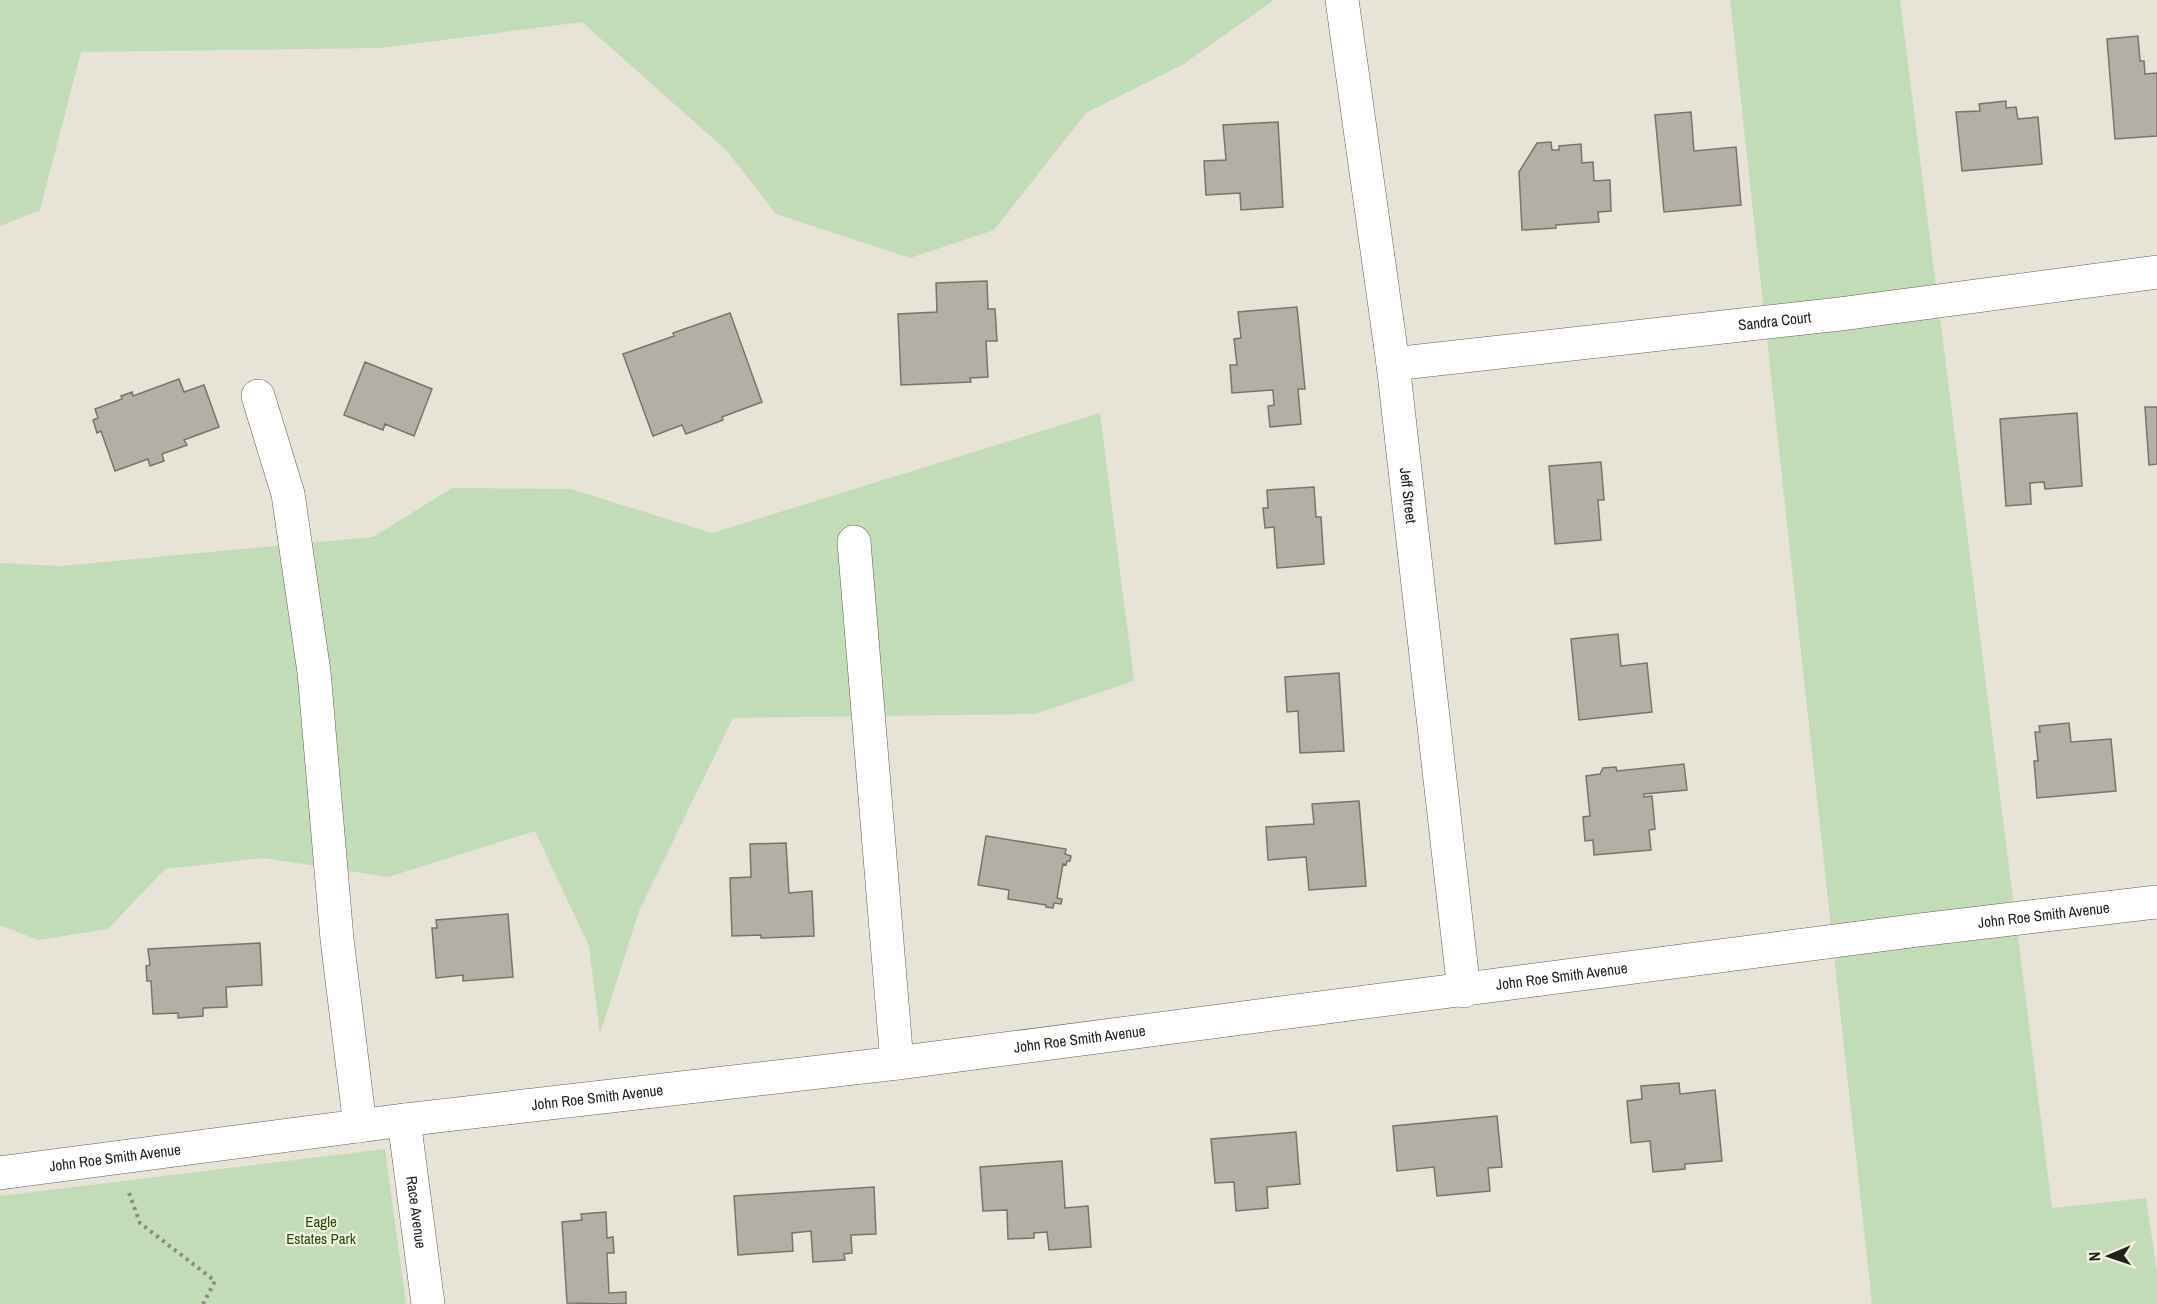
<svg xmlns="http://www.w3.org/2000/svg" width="2157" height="1304" font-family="'Archivo Narrow',sans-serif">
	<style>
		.green { fill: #c2dcb7 }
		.building { fill: #b4afa4; stroke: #79746a; stroke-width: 1.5 }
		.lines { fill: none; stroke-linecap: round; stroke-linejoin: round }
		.minor-casing { stroke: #635f54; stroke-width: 34 }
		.path { stroke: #8c887f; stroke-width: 4; stroke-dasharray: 3 4.5; stroke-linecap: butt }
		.minor { stroke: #fff; stroke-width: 33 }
		.labels { text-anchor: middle; stroke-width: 4.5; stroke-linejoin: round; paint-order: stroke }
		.street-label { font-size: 15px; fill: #22201b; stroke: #f5f0e4 }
		.park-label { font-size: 15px; fill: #1f5000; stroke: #f5f0e4 }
	</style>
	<rect width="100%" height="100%" fill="#e8e3d7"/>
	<path class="green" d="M0 0H1274L1182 65 1086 113 994 230 910 258 776 214 727 151 582 22 381 48 81 52 40 210 0 226Z
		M1730 0H1900L2052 1208 2146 1198 2157 1271V1304H1872Z
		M1100 413 1134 681 1035 714 733 718 639 911 600 1034 589 946 535 831 388 877 263 858 165 869 108 929 38 940 0 925V563L60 566 373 537 452 488 571 489 712 533Z
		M385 1149 406 1304H0V1196Z"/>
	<path class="building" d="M2138 36 2140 61H2144L2145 74 2157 73V136L2115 139 2107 39Z
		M2006 101V108L2016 107 2018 119 2038 117 2042 164 1962 171 1956 112 1980 111 1979 104Z
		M1691 112 1694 151 1736 147 1741 205 1664 212 1655 115Z
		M1278 122 1283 207 1241 210 1240 193 1206 195 1204 161 1226 160 1223 125Z
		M1551 142 1552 150H1559V146L1581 144 1582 163 1593 162 1594 181 1610 180 1611 211 1598 212 1599 222 1556 225V228L1522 230 1519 172 1537 143Z
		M987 281 988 309H995L997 341H986L988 377 970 378 971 382 901 385 898 314 937 312 936 283Z
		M1297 307 1305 389H1298L1301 424 1270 427 1268 406 1274 405 1273 390 1232 393 1230 365H1237L1234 339 1241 338 1238 312Z
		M730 313 762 402 722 417 723 420 686 434 682 425 653 436 623 354 674 336 673 333Z
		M365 362 432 389 414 436 385 424 383 430 344 415Z
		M179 379 184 392 204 385 219 427 184 440 187 445 162 454 164 461 150 466 148 459 115 471 101 431 97 433 93 420 98 418 95 409 122 399 121 396 132 392 133 396Z
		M2145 407H2157V464L2149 465Z
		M2077 413 2082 486 2045 489 2044 482 2030 483 2031 504 2006 506 2000 419Z
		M1601 462 1604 500H1598L1601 540 1555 544 1549 466Z
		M1314 487 1316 517H1321L1324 564 1277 568 1274 527 1265 528 1263 508H1268L1267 490Z
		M1618 634 1621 666 1647 663 1652 712 1579 720 1571 639Z
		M1339 673 1344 751 1300 753 1298 711 1287 712 1285 677Z
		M2069 723 2071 742 2111 739 2116 791 2037 798 2034 761H2038L2035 732H2040L2039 726Z
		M1684 764 1687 790 1644 794V797L1652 796 1655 829 1649 830 1651 850 1594 855 1593 840 1585 841 1583 817 1590 816 1586 776 1600 774 1603 768 1616 767 1617 771Z
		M1359 801 1366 886 1309 890 1306 857 1268 860 1266 827 1314 824 1312 804Z
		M986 836 1066 849 1065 854 1071 856 1070 861H1067L1066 865 1063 864 1057 898 1062 899 1061 904 1054 903 1053 908 1046 907V905L1008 899 1009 890 978 885Z
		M786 843 789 893 812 891 814 936 761 938V935L732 936 730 878 751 877 750 844Z
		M508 914 513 977 463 981V975L436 978 432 928H437L436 920Z
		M260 943 262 985 226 987 227 1007 203 1008V1016L178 1018V1013L153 1014 151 981H147L146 966 150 965 148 949Z
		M1679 1083 1680 1094 1715 1090 1722 1161 1685 1164V1169L1653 1172 1650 1141 1631 1143 1627 1101 1642 1099 1641 1086Z
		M1497 1116 1502 1167 1488 1168 1490 1191 1437 1196 1434 1167 1397 1171 1393 1126Z
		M1296 1132 1300 1184 1267 1187 1268 1208 1236 1211 1234 1182 1215 1183 1211 1139Z
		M1062 1161 1065 1208 1088 1206 1091 1247 1049 1250 1047 1232 1034 1233V1238L1008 1239 1007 1210 983 1211 980 1167Z
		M874 1187 876 1234 851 1235 852 1253 844 1254 845 1260 813 1262 811 1231 792 1233 793 1251 738 1255 734 1196Z
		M606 1212 607 1238 613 1237 614 1253H607L609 1293 626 1292V1304L567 1303 562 1222 582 1220 581 1214Z"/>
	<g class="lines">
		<g class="minor-casing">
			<g id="minor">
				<path id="s1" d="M1342 0 1393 364 1464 991"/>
				<path id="s2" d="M1393 364 1840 314 2157 272"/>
				<path d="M258 396 288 494 314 672 337 939 360 1126"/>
				<path d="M854 542 897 1063"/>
				<path id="s3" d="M404 1120 428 1304"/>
				<path id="s4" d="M0 1173 404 1120 897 1063 1919 930 2157 902"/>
			</g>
		</g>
		<path class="path" d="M129 1193 140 1223 215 1281 203 1304"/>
		<use href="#minor" class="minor"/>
	</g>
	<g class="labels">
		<g class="street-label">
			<text dy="5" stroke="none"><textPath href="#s2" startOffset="384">Sandra Court</textPath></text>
			<text dy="5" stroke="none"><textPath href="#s1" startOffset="500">Jeff Street</textPath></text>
			<text dy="5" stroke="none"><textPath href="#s4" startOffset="2060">John Roe Smith Avenue</textPath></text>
			<text dy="5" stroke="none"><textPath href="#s4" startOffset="1574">John Roe Smith Avenue</textPath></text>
			<text dy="5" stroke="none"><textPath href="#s4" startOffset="1088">John Roe Smith Avenue</textPath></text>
			<text dy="5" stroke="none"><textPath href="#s4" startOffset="602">John Roe Smith Avenue</textPath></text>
			<text dy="5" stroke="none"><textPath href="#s4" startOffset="116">John Roe Smith Avenue</textPath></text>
			<text dy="5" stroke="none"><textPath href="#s3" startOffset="93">Race Avenue</textPath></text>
		</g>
		<g class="park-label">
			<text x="321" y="1227">Eagle<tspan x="321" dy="17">Estates Park</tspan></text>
		</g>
	</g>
	<g transform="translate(2109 1256) rotate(268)" stroke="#f5f0e4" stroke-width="4.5" paint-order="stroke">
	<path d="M0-4.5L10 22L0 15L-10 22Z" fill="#22201b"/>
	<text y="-9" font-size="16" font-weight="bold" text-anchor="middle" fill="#22201b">N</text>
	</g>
</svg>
